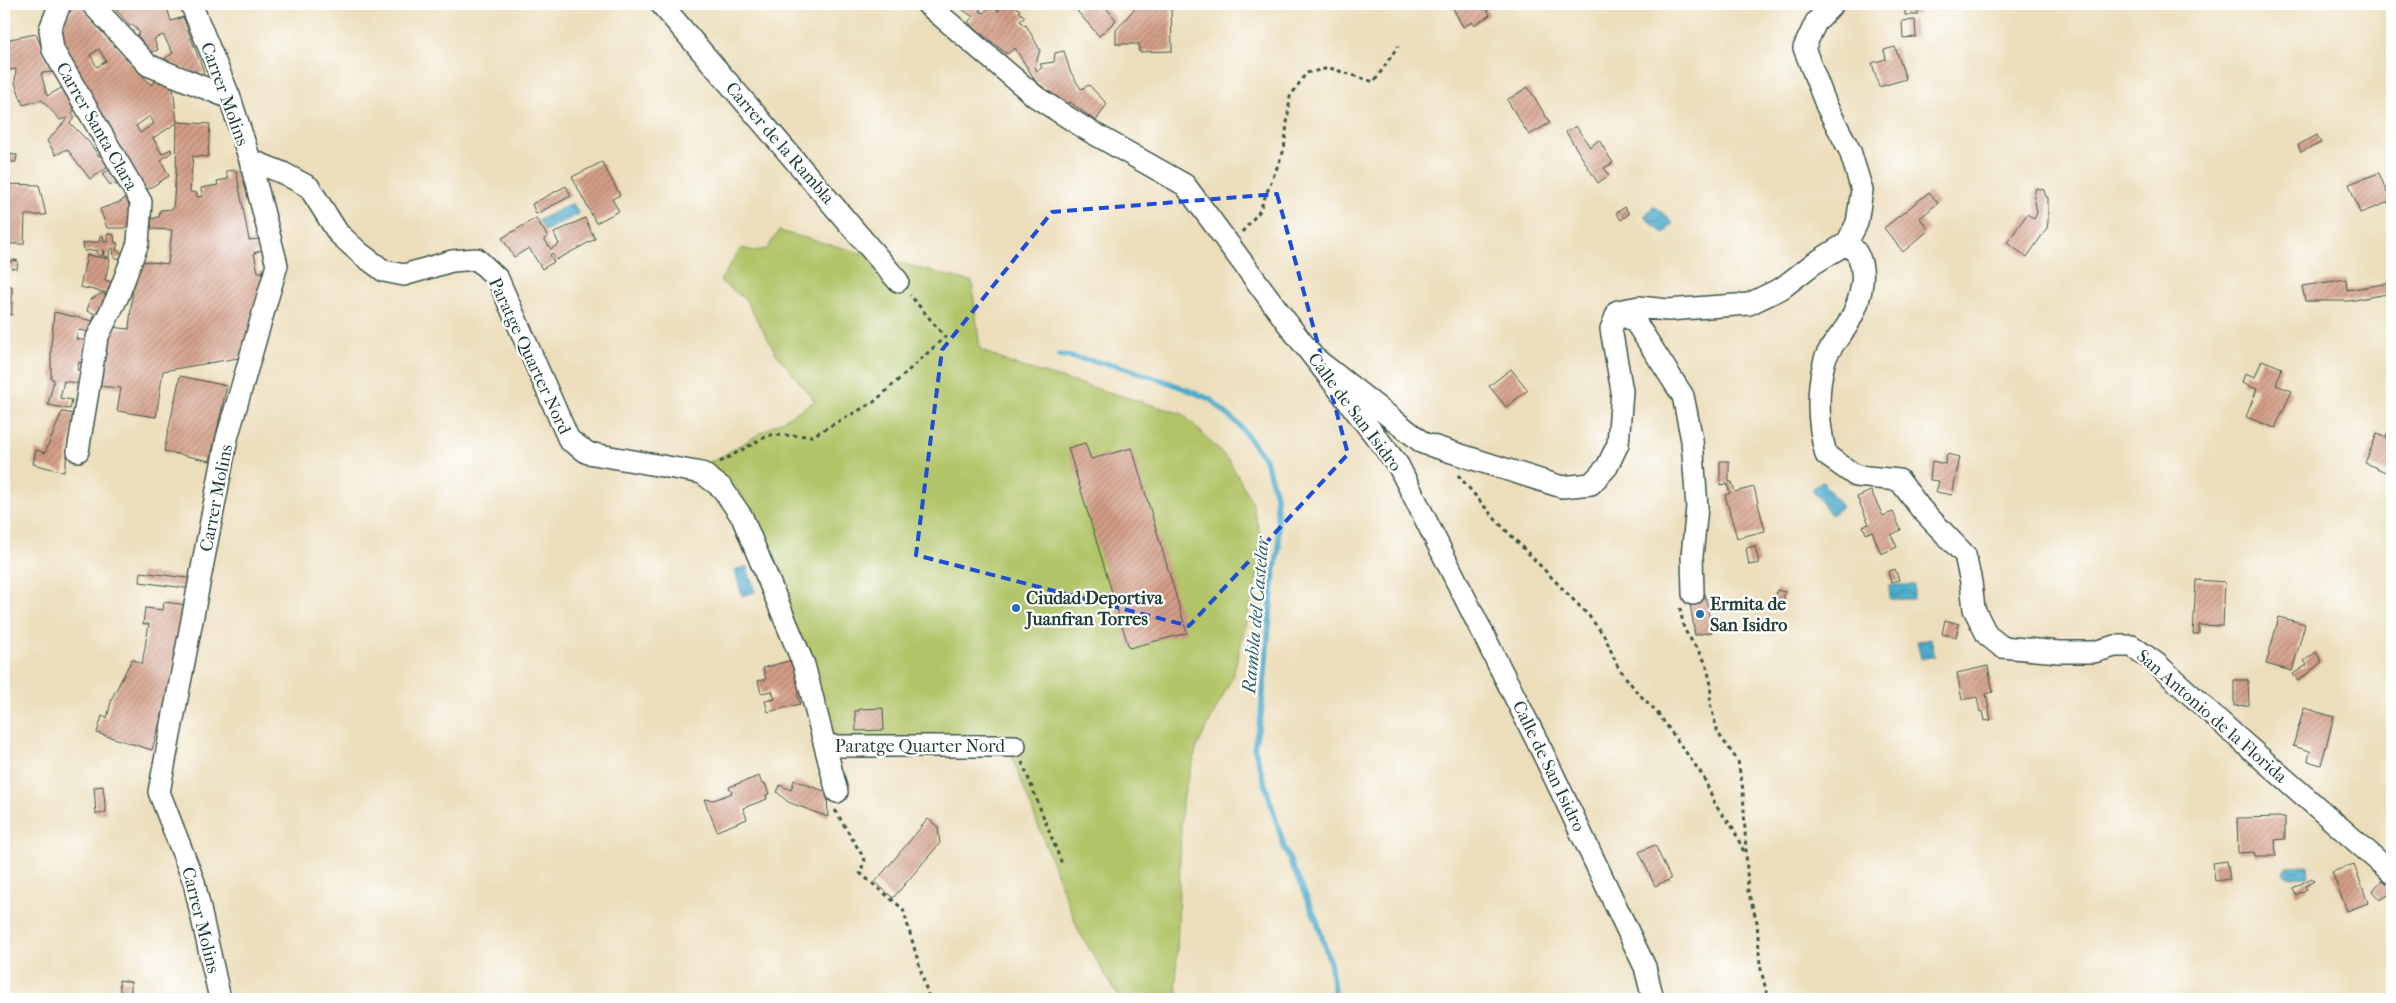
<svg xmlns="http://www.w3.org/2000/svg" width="2396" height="1003" font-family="'IM FELL French Canon',serif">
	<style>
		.park { fill: #b1c468; stroke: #68804e }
		.water { fill: url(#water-waves); stroke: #367480 }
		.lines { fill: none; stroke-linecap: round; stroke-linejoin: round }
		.stream { stroke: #4eaccc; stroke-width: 5.5 }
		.building { fill: url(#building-hatch); fill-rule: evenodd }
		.minor-casing { stroke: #3e5548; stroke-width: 24 }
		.path { stroke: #3e5548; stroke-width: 3; stroke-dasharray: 4 4; stroke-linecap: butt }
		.minor { stroke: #fff; stroke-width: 21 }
		.marked { fill: none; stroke: #1d4ed8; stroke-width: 4; stroke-dasharray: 10 6; stroke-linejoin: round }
		.poi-dot { fill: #1f6fb2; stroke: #fff; stroke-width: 2 }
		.labels { text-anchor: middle; stroke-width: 4.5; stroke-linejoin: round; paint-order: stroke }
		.street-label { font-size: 18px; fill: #1f3d34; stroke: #fff }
		.poi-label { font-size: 18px; font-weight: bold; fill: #1f3d34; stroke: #fff; text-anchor: start }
		.water-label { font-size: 19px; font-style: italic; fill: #2f6469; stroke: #fff }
	</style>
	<defs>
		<pattern id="water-waves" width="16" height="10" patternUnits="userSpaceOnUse" patternTransform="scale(1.25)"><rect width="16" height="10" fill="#4eaccc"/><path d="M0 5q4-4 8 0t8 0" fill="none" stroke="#408da6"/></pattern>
		<pattern id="building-hatch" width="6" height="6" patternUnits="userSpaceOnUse" patternTransform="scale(1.25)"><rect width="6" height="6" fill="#d49e87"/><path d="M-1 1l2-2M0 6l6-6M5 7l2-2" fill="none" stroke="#ab826f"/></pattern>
	</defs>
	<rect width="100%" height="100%" fill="#fff"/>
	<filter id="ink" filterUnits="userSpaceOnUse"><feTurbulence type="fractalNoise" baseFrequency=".02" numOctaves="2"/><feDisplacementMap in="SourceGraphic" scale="10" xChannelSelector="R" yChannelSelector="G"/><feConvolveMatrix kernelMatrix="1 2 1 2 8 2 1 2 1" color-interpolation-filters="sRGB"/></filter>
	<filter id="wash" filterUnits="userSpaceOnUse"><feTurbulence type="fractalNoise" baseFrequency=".0096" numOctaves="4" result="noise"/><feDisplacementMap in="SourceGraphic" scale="20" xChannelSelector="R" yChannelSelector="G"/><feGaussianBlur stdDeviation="1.12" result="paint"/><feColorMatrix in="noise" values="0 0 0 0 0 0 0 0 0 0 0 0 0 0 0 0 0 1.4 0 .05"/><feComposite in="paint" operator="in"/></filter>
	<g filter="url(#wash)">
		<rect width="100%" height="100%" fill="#ecdebb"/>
		<path class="park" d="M779 231 972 282 980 349 1009 363 1183 414 1229 460 1252 502 1263 547 1256 582 1233 676 1197 747 1182 801 1176 986 1181 999H1120L1079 932 1005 739 835 741 764 552 691 467 715 460 815 401 777 355 745 299 720 281 741 248 754 251 767 249Z"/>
		<path class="water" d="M573 203 579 214 545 231 539 220Z
			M1654 205 1673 223 1664 234 1644 217Z
			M1822 481 1842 507 1831 515 1812 489Z
			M747 566 755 592 742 596 735 570Z
			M1889 585H1914V599H1890Z
			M1931 638 1935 656 1921 659 1917 641Z
			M2308 865 2309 876 2287 877 2283 872 2286 866Z"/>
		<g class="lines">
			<path class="stream" d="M1059 355 1119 366 1170 383 1210 399 1239 425 1265 459 1276 495 1279 547 1273 580 1261 716 1254 747 1285 850 1317 921 1331 966 1335 999"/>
		</g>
		<g id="blocks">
			<path class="building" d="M111 4H166L171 21 183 17 204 72 198 75 163 60 173 53 163 35 154 39 158 50 151 52 137 35 140 33 132 24 130 26Z
				M955 4H987L979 10 983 13 991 6 998 11 1007 4H1011L1020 10 1019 12 1025 17 1020 21 1025 26 1026 25 1040 50 1035 67 1037 71 1042 68 1040 64 1054 62 1055 53 1064 51 1070 71 1081 89 1089 85 1107 104 1096 121 1070 102 1068 105 1036 82 1015 48 1007 54 979 32 968 22 973 17Z
				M1084 4H1092L1097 10 1103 4 1116 20 1099 36 1077 11Z
				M1140 4H1171L1172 51 1139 52V44H1116V30L1136 7H1140Z
				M1451 4H1495L1487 9 1490 15 1474 25 1472 22 1463 27Z
				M1905 4H1928L1927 8 1918 7V15H1905Z
				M76 7 82 8 151 85 157 80 173 87 177 122 210 124 208 157 193 156 190 192 197 193V197L202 196 201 188 218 185 217 181 228 179 226 171 236 170 249 240 260 239 262 250 254 253 258 272H263L244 357 163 371 156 417 117 411 121 388 97 386 103 353 111 327 129 329 133 287 141 261 168 264 172 230 152 229 150 219 159 217 160 210 173 209 176 172 177 123 153 138 162 154 171 149 172 152 161 160 169 176 145 191 59 40 62 19ZM99 49 106 61 97 67 90 55ZM150 116 154 124 140 133 136 126Z
				M1915 20 1916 37 1903 38 1902 21Z
				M36 34 48 64 54 63 56 72 41 73 47 96 65 86 77 107 72 113 75 117 70 123 88 141 99 156 104 153 112 165 90 179 67 149 56 155 47 141 68 118 60 120 42 100 23 105 15 82 16 69 4 71 5 40Z
				M1895 47 1906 79 1879 87 1872 63 1886 59 1884 50Z
				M1528 87 1550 123 1529 135 1507 100Z
				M1576 126 1590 147 1599 140 1613 163 1604 168 1609 175 1598 183 1566 132Z
				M2317 135 2321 143 2301 152 2298 145Z
				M4 154 17 155 16 162H6L4 168Z
				M602 162 620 195 612 199 619 211 596 223 572 177Z
				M115 167 123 179 116 185 113 183 110 185 102 174Z
				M2379 173 2387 193 2391 191 2392 201 2360 213 2349 184Z
				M4 184 39 185 46 215H25L24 244H4Z
				M566 186 571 196 536 214 532 204Z
				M2036 188 2044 190 2046 197H2048V222L2047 228 2027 257 2007 243 2027 214 2034 219 2037 213 2034 196Z
				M1929 192 1938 203 1920 218 1929 230 1903 252 1884 228Z
				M127 197 135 228H107L100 209 120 202Z
				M1625 207 1629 214 1621 220 1616 213Z
				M536 218 548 237 544 239 551 249 559 244 554 233 585 218 595 239 556 260 552 253 550 255 554 262 542 269 529 248 514 257 502 238Z
				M107 234 114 235 115 243H118L116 250 122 253 120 258H114L113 248H110L109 257H104L103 249 102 256 97 254V250L84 251 83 243 99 242 100 236H103L104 242H107Z
				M4 249 8 250 6 260 10 261 9 263 13 260 18 261 17 269 11 268 9 266 7 268 8 275H4Z
				M87 255 110 259 105 280 117 284 112 294 80 287Z
				M2346 279 2347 290 2390 283 2392 293 2349 301H2305L2302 286Z
				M4 286H12V315L4 314Z
				M102 293 111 297 100 322 93 321 94 313 87 311 90 300Z
				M54 312 93 321 91 332 78 330 76 339 89 341 85 363 79 362 77 370 84 371 81 384 64 381 60 398 72 400 70 409 48 405 54 379H51V347Z
				M2262 360 2282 368 2276 385 2292 391 2275 428 2246 417 2257 389 2242 383 2245 373 2255 377Z
				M1511 369 1528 390 1506 407 1489 386Z
				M180 376 227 386 210 461 164 451Z
				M62 412 75 414 64 472 33 464 36 450 45 453Z
				M2389 429 2392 430V463L2388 473 2365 463 2377 434 2386 438Z
				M1085 443 1091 459 1132 448 1187 633 1129 648 1068 448Z
				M1947 454 1960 457 1952 495 1936 492 1939 481 1930 480 1932 461 1945 464Z
				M1720 461H1729V482H1732L1735 492 1754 487 1765 531 1737 538 1725 495 1730 493 1727 484 1720 485Z
				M1871 491 1883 516 1893 512 1901 530 1891 535 1897 547 1881 554 1872 531 1866 534 1863 526 1869 524 1857 497Z
				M1755 546 1759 563 1749 565 1746 548Z
				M1895 569 1899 580 1891 582 1888 572Z
				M141 572 194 579 192 589 140 582Z
				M2196 580 2225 582 2223 626 2199 625V634H2193Z
				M1777 590 1785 592 1782 605 1774 603Z
				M1705 594 1712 632 1695 635 1689 597Z
				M164 602 188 605 172 679 152 750 97 733 102 716 107 718 112 698 132 659 142 664 149 624H143L145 608 163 610Z
				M2279 617 2305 624 2292 671 2266 664Z
				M1945 620 1959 624 1956 637 1942 634Z
				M2316 652 2322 662 2298 681 2293 674 2307 665 2304 661Z
				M792 660 801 693 797 694 800 704 768 712 765 701 775 699 772 691 761 693 758 681 766 679 763 668Z
				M1988 666 1993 692 1986 694 1991 720 1985 721 1983 711 1980 712 1977 697 1962 700 1957 673Z
				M2234 680H2248L2249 705 2234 706Z
				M883 708 884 730 856 731 855 711H859V709Z
				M2304 708 2334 717 2321 765 2308 761 2310 751 2293 746Z
				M759 776 762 784 765 783 769 794 766 795 767 799 743 808 747 819 717 831 704 799 714 800 732 793 729 787Z
				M794 780 827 792 828 817 788 802 777 792 780 785 791 790Z
				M103 786 106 813 96 814 94 787Z
				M2285 817V839L2275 840 2276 856H2255L2254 852 2238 853 2237 818Z
				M928 819 938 827 940 843 893 898 875 882Z
				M1655 845 1671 879 1655 886 1639 852Z
				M2227 861 2230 879 2215 881 2213 863Z
				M2354 864 2368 903 2347 911 2332 872Z
				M2385 877 2392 884V893L2380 900 2372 891Z
				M2312 878 2314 881 2305 886 2307 889 2296 895 2293 888Z
				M119 980 131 982V999H121Z"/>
		</g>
	</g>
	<g filter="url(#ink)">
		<use href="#blocks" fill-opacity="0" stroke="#3e5548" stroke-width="1"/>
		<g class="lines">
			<g class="minor-casing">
				<path id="minor" d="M60 4 50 29 53 50 141 202 138 243 118 296 97 338 78 451
					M92 4 148 65 230 98
					M191 4 230 98 250 160 277 265 227 438 159 792 194 882 220 999
					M661 4 898 281
					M927 4 1036 97 1086 129 1185 185 1294 332 1398 465 1539 745 1645 967 1653 999
					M1833 4 1816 22 1804 48 1827 107 1850 151 1862 190 1857 223 1847 243
					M250 160 283 173 309 187 338 233 361 254 384 271 404 275 452 261 477 259 498 279 569 440 588 453 702 473 722 488 742 517 804 665 837 792
					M1618 311 1636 323 1683 396 1692 440 1697 507 1692 556 1693 594
					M1316 359 1423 443 1562 487 1591 484 1607 467 1618 444 1622 391 1611 329 1618 311 1639 307 1668 310 1749 304 1782 288 1813 264 1847 243C1873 261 1861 301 1848 324 1841 336 1827 349 1824 363 1816 394 1818 424 1826 455L1856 476 1899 480 1921 509 1965 555 1971 582 1974 609 1987 635 2002 647 2059 652H2094L2115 646H2132L2156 663 2237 737 2392 873
					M825 746H1015"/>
			</g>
			<path class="path" d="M1242 232 1259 212 1284 150 1290 97 1306 73 1330 68 1374 82 1398 46
				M720 462 769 435 812 436 874 402 945 337 910 295
				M1458 475 1495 519 1589 616 1605 637 1618 667 1637 692 1657 712 1703 776 1716 806 1733 828 1744 852
				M1680 608 1684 629 1706 663 1711 685 1710 704 1718 733 1738 761 1743 790 1748 891 1757 922 1760 965 1768 999
				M1022 762 1062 864
				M835 810 865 860 860 873 903 909 929 999"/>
			<use href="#minor" class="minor"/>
		</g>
	</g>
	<path class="marked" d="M1277 194 1348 454 1189 626 916 555 942 350 1052 212Z"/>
	<g class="poi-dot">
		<circle cx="1016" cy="608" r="5"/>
		<circle cx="1700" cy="614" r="5"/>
	</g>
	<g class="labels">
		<g class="street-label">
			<text transform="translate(225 94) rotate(70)" y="6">Carrer Molins</text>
			<text transform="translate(97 126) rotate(60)" y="6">Carrer Santa Clara</text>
			<text transform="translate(780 143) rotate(49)" y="6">Carrer de la Rambla</text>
			<text transform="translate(530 356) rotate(65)" y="6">Paratge Quarter Nord</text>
			<text transform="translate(1355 412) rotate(53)" y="6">Calle de San Isidro</text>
			<text transform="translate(216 498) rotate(-79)" y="6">Carrer Molins</text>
			<text transform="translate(2212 716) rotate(41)" y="6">San Antonio de la Florida</text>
			<text x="920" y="752">Paratge Quarter Nord</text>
			<text transform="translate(1549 766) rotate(64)" y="6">Calle de San Isidro</text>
			<text transform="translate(201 920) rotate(76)" y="6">Carrer Molins</text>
		</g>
		<g class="poi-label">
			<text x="1026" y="604">Ciudad Deportiva<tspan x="1026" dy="21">Juanfran Torres</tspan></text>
			<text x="1710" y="610">Ermita de<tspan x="1710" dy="21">San Isidro</tspan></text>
		</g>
		<g class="water-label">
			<text transform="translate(1255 615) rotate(-85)" y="7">Rambla del Castelar</text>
		</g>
	</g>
	<rect width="2396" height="1003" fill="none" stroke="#fff" stroke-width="20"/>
</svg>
